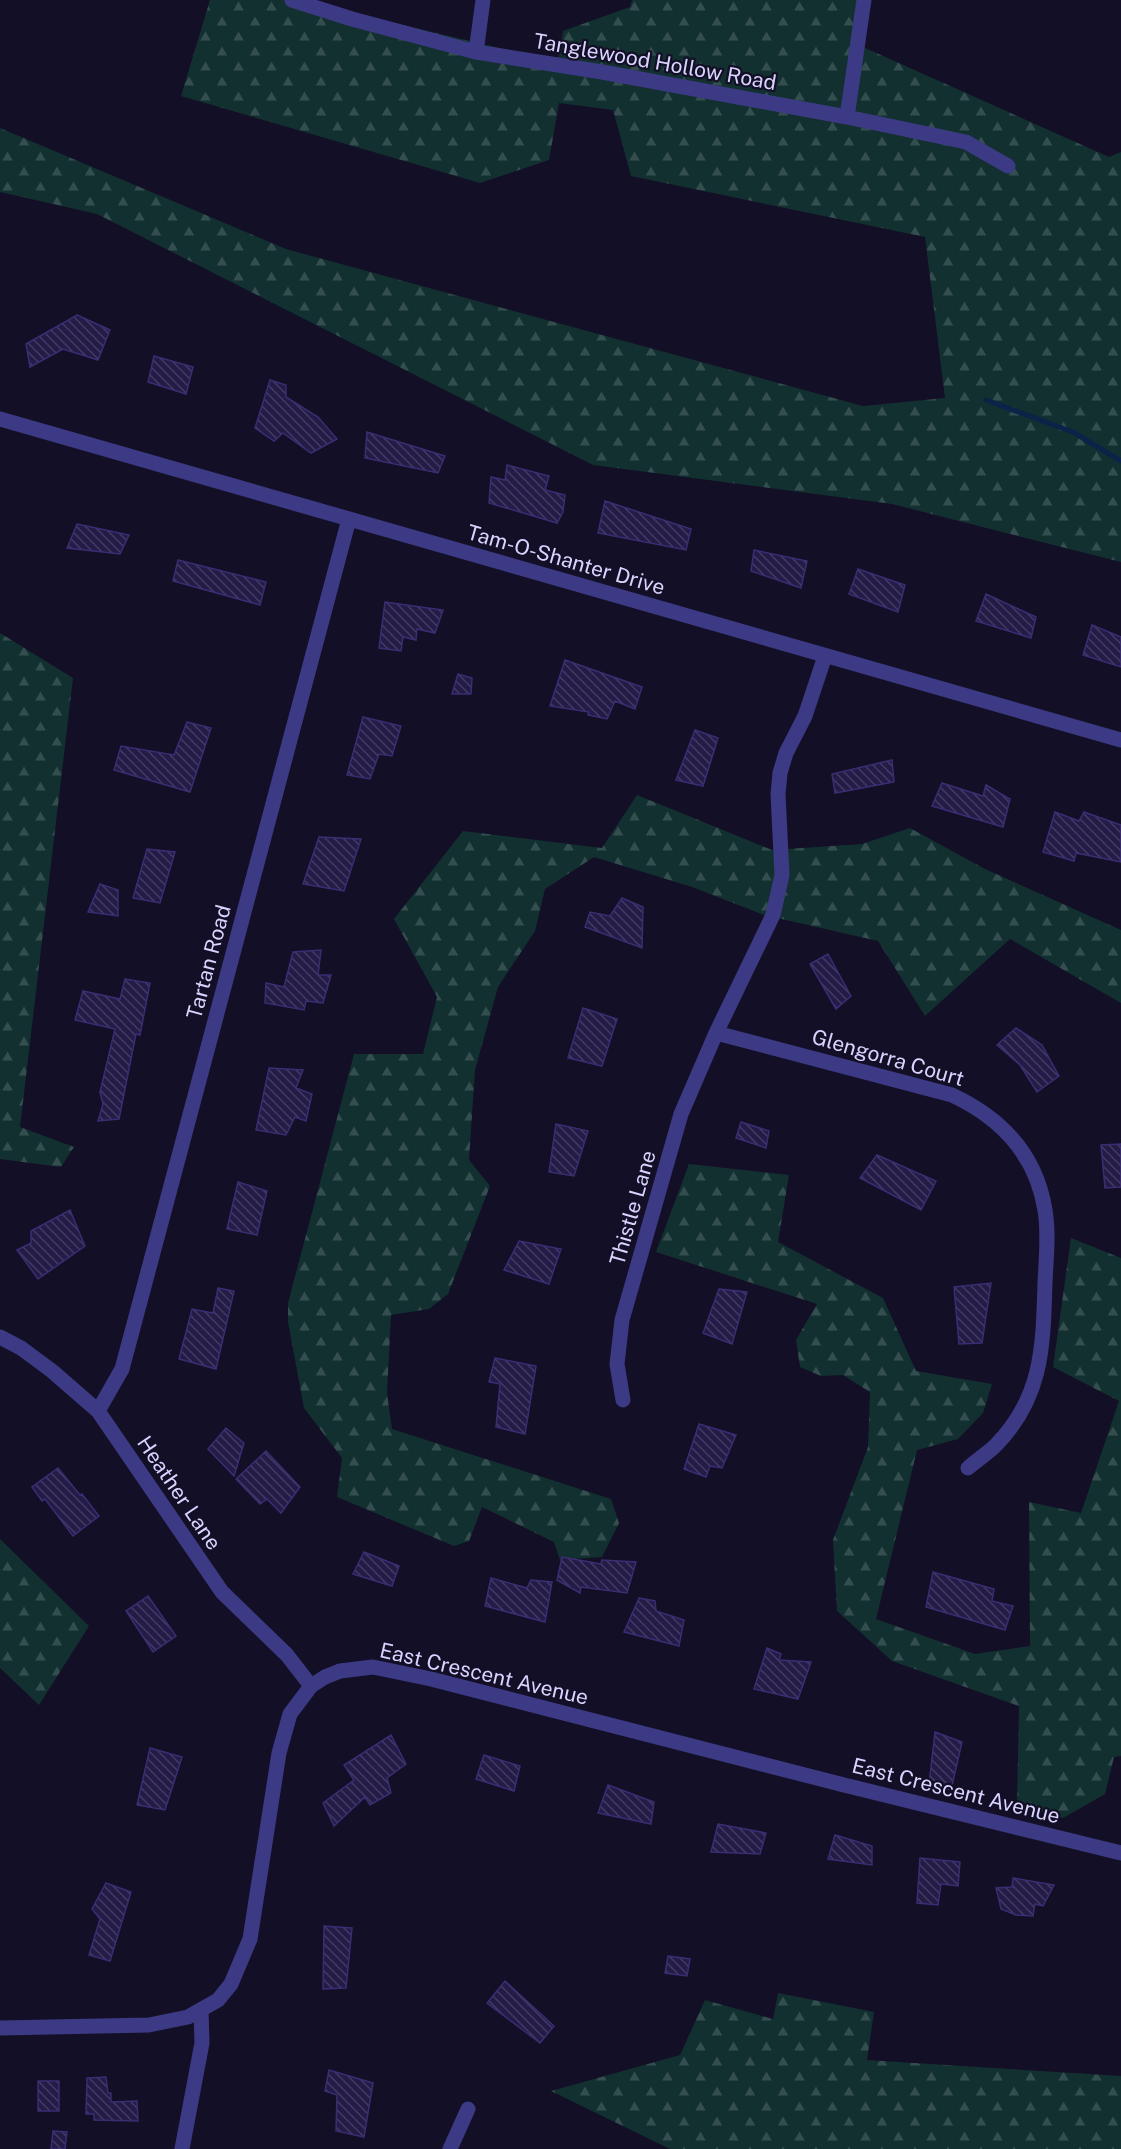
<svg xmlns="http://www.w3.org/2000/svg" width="1121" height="2149" font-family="'Public Sans',sans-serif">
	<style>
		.forest { fill: url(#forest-firs) }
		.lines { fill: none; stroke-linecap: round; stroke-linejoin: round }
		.stream { stroke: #0c2248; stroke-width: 5 }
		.building { fill: url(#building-back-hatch); stroke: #3b2d73; stroke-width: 1.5 }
		.minor { stroke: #3d3a85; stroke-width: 15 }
		.tertiary { stroke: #3d3a85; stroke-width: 15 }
		.labels { text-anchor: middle; stroke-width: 4.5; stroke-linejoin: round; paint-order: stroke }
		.street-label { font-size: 21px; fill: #d9d4ff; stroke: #130f26 }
	</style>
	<defs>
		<pattern id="forest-firs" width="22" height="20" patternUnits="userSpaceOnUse" patternTransform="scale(1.5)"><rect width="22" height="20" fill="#12302f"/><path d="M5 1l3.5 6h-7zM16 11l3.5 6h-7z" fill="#344d4e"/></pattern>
		<pattern id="building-back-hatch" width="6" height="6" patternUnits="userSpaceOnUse" patternTransform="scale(1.5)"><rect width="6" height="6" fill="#241b47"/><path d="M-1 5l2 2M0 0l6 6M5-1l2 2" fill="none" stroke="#433b63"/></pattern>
	</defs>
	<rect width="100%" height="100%" fill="#130f26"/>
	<path class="forest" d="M210 0H298L558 62 563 31 630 7 632 0H862L854 43 1109 157 1121 152V562L892 504 593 465 97 214 0 192V128L286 249 863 406 945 398 925 237 631 176 613 110 559 103 549 160 480 183 181 96Z
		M0 633 73 678 20 1127 74 1147 61 1167 0 1159Z
		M637 795 772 850 862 844 910 828 985 869 1121 930V1003L1010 939 925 1016 878 941 764 915 692 887 594 857 545 889 535 931 498 987 475 1070 469 1160 490 1186 448 1294 429 1309 391 1315 387 1393 392 1429 611 1499 619 1523 602 1557 560 1560 554 1542 482 1507 469 1541 454 1546 337 1497 342 1458 304 1408 288 1322V1303L354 1054H423L437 997 394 919 463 831 602 848Z
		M689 1164 789 1175 778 1242 883 1298 916 1371 992 1384 983 1413 958 1439 917 1450 876 1619 975 1654 1030 1646 1029 1502 1081 1513 1119 1401 1053 1367 1071 1238 1121 1258V1756L1114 1757 1105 1794 1063 1818 1017 1806 1019 1706 892 1661 837 1611 833 1540 868 1447 870 1392 843 1375 821 1376 800 1367 796 1340 817 1304 656 1252Z
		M0 1539 89 1626 39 1705 0 1668Z
		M778 1993 874 2012 867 2060 1121 2076V2149H670L551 2091 680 2055 705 2000 773 2019Z"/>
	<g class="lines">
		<path class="stream" d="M986 400 1073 432 1121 461"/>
	</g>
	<path class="building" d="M77 315 110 330 98 360 63 349 30 367 26 344Z
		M154 356 193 367 186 394 148 382Z
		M270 380 286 385V397L318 417 337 439 311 453 283 433 274 441 255 428Z
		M367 432 445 456 438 473 365 458Z
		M507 465 549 476 545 490 565 495 563 512 557 523 489 503 491 477 505 480Z
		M605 501 691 529 686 550 598 533Z
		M77 524 129 535 120 554 67 548Z
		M754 550 807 561 801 588 751 571Z
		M178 560 266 582 260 605 173 581Z
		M858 569 905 585 898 612 849 594Z
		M986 594 1036 617 1031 638 976 621Z
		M385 602 443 610 435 633 417 629 416 640 403 637 401 651 379 648Z
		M1092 625 1121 637V667L1083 655Z
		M565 660 642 687 635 709 615 701 607 719 588 715 589 712 550 706Z
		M458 674 472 678 471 694H452Z
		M363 717 401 726 392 756 379 754 370 779 347 775Z
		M187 722 211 728 190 792 114 770 121 746 174 755Z
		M695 730 718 738 703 786 676 780Z
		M892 760 894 782 835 793 832 774Z
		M942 783 983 796 986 785 1010 799 1003 827 932 806Z
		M1055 812 1079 821 1084 812 1121 825V862L1076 853 1074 861 1043 852Z
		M319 837 361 839 344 891 303 884Z
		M147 849 175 852 160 903 133 898Z
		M100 884 118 890V916L88 912Z
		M622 898 643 907 642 948 585 927 590 912 610 916Z
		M321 950 318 975H331L323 1003 306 1001 304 1010 265 1003 266 983 284 987 293 952Z
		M828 954 851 996 836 1009 810 964Z
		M125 979 150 983 140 1035 136 1034 119 1119 98 1121 103 1104 100 1092 115 1029 75 1020 83 991 120 999Z
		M583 1008 617 1019 602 1066 568 1058Z
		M1016 1028 1042 1045 1059 1076 1037 1092 1020 1065 997 1045Z
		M269 1068 303 1070 296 1088 312 1094 306 1121 295 1117 286 1135 256 1130Z
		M741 1122 769 1131 766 1148 736 1138Z
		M556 1124 588 1131 574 1176 549 1172Z
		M1121 1144V1187L1105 1188 1101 1145Z
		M877 1155 936 1181 921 1210 860 1178Z
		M238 1182 267 1191 257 1235 227 1229Z
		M70 1210 85 1246 38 1279 17 1250 31 1243V1231Z
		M519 1241 561 1249 549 1284 504 1270Z
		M991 1283 982 1343 959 1344 954 1287Z
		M218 1288 234 1291 216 1369 179 1359 192 1309 213 1313Z
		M719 1289 747 1292 732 1344 703 1333Z
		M495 1358 536 1366 525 1434 496 1427 500 1384 489 1382Z
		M699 1424 736 1435 722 1468 710 1466 706 1477 684 1469Z
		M226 1428 244 1443 234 1476 208 1449Z
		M266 1451 300 1487 281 1513 267 1499 260 1504 236 1479Z
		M58 1468 80 1495 82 1494 99 1516 73 1536 45 1499 42 1501 32 1487Z
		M364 1552 399 1566 392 1586 353 1574Z
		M562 1557 601 1564 602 1560 636 1562 627 1593 581 1587 580 1593 557 1580Z
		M933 1572 994 1589 992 1601 1013 1606 1005 1630 926 1607Z
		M491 1578 527 1588 531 1580 552 1582 545 1622 485 1606Z
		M148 1596 176 1636 153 1652 126 1611Z
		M639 1598 655 1601 656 1611 684 1620 679 1646 624 1632Z
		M767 1648 781 1654 779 1660 811 1662 798 1699 754 1689Z
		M935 1732 962 1742 951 1790 929 1784Z
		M391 1735 406 1764 387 1778 391 1793 370 1805 365 1797 334 1826 323 1803 354 1780 344 1765Z
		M150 1748 182 1757 165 1810 137 1805Z
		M484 1755 520 1766 514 1791 476 1779Z
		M608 1785 654 1802 651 1824 598 1813Z
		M718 1824 766 1833 760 1854 711 1852Z
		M835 1835 872 1846V1865L828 1859Z
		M920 1858 960 1862 958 1886 941 1884 938 1905 917 1903Z
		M1013 1878 1054 1885 1043 1906 1035 1904 1033 1916 1016 1915 1001 1909 996 1888 1012 1887Z
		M106 1883 131 1892 110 1961 89 1955 100 1919 92 1909Z
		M324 1926 352 1928 346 1988 323 1989Z
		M668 1956 690 1959 687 1976 665 1973Z
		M505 1981 554 2026 540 2043 487 2003Z
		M329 2070 373 2083 364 2137 336 2131 337 2095 325 2091Z
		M106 2077 108 2093H111V2102L137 2101 138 2121 94 2120V2114H86L87 2078Z
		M38 2081H59V2111H38Z
		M53 2131 67 2132 65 2149H51Z"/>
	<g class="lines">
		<path class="minor" d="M292 0 352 19 476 52 602 72 847 117 966 142 1008 166
			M476 52 483 0
			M847 117 864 0
			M0 419 1121 740
			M716 1033 952 1095C1001 1118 1036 1154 1045 1210 1049 1234 1046 1259 1045 1283 1043 1346 1043 1397 996 1445 988 1453 977 1460 968 1468
			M0 1337 21 1348 52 1371 98 1411 222 1592 287 1655 311 1686
			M623 1400 617 1364 622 1320 681 1114 716 1033 773 915 782 875 778 794 780 773 786 753 805 716 825 656
			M98 1411 122 1369 349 519
			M182 2149 202 2043 201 2010
			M450 2149 468 2109"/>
		<path class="tertiary" d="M0 2028 149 2025 188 2017 218 2000 231 1984 250 1939 279 1753 290 1714 311 1686 325 1677 340 1671 373 1667 431 1679 844 1785 1121 1853"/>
	</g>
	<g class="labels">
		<g class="street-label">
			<text transform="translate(655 62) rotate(10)" y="7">Tanglewood Hollow Road</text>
			<text transform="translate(566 560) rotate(16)" y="7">Tam-O-Shanter Drive</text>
			<text transform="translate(209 962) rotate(-75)" y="7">Tartan Road</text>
			<text transform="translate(888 1058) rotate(16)" y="7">Glengorra Court</text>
			<text transform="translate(633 1208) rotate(-74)" y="7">Thistle Lane</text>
			<text transform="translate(179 1493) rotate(56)" y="7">Heather Lane</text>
			<text transform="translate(484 1674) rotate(13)" y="7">East Crescent Avenue</text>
			<text transform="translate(956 1791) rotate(14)" y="7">East Crescent Avenue</text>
		</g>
	</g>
</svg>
